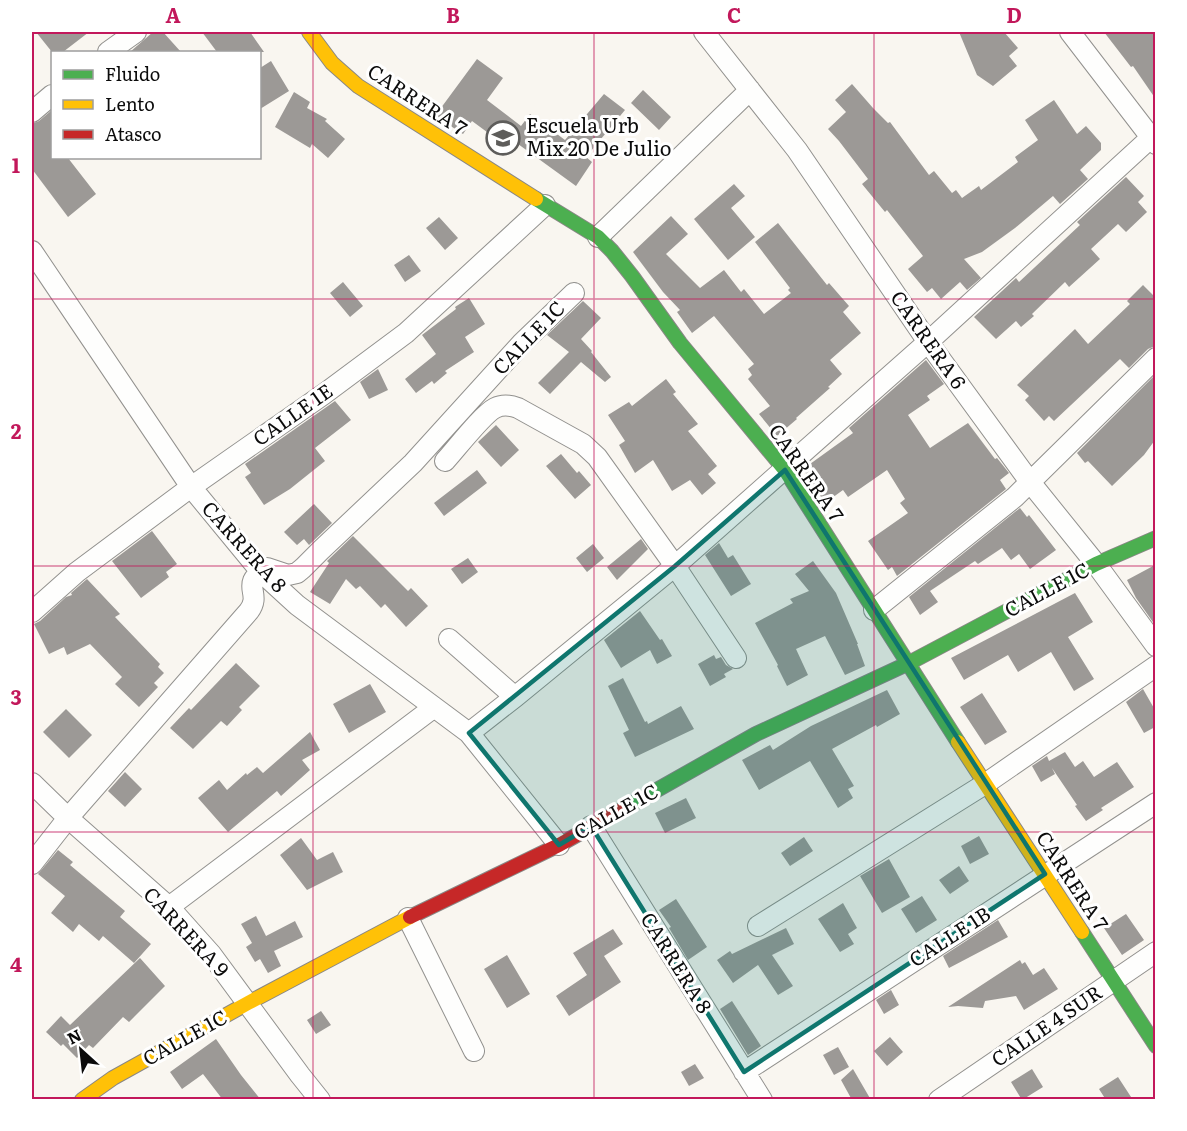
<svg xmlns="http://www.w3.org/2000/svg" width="1187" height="1131" font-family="Literata,serif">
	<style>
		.building { fill: #9c9996 }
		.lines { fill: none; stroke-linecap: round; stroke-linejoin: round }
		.street-casing { stroke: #92918e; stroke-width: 22 }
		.fast-casing { stroke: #898785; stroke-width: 16 }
		.slow-casing { stroke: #898785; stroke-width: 16 }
		.jam-casing { stroke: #898785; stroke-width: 16 }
		.street { stroke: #fefefd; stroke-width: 20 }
		.fast { stroke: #4caf50; stroke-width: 14 }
		.slow { stroke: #ffc107; stroke-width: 14 }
		.jam { stroke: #c62828; stroke-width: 14 }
		.marked { fill: #0f766e; fill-opacity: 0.2; stroke: #0f766e; stroke-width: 4.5; stroke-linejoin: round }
		.grid { fill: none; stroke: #c2185b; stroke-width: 1.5; stroke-opacity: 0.55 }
		.labels { text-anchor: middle; stroke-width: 6; stroke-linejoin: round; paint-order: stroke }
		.street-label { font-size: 20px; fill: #0b0b0b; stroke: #fff }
		.poi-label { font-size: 20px; fill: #0b0b0b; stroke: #fff; text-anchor: start }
		.neatline { fill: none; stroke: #c2185b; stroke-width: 2 }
		.grid-label { font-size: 20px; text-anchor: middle; font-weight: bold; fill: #c2185b }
	</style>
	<rect width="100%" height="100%" fill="#f9f6f0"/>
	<path class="building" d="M36 32H89L63 52H52Z
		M153 32H163L181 52H130Z
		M202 32H250L264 52H217Z
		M959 32H1004L1018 48 1009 56 1017 66 993 86 977 75Z
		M1104 32H1155V98L1133 66 1131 67Z
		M477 59 503 78 487 100 521 126 530 114 565 140 604 94 625 110 586 157 592 162 576 186 496 128 491 135 472 121 463 134 435 116Z
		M271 61 289 91 260 109V68Z
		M852 84 873 108 888 123 890 122 929 175 934 171 952 193 956 190 962 198 979 186 981 190 1018 162 1015 157 1038 140 1025 120 1054 100 1077 134 1086 126 1101 143V150L1080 170 1088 179 1060 204 1053 196 1015 228 982 252 964 259 981 278 967 290 960 282 941 299 932 288 927 292 908 269 923 256 887 210 885 212 862 184 868 179 839 141 828 129 846 112 835 100Z
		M643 90 671 117 659 130 631 103Z
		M294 92 310 102 307 108 327 119 325 121 345 139 328 158 312 144 310 148 275 127Z
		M52 110V158H68L96 194 68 217 32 169V124L39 121Z
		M1126 177 1144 196 1138 202 1147 212 1126 232 1118 224 1091 249 1100 259 1069 287 1065 282 1032 314 1034 316 1021 327 1016 321 996 339 974 317 1016 278 1019 282 1080 225 1077 222Z
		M734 184 745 196 731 208 755 237 728 260 694 219Z
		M671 216 688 234 666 254 700 288 724 270 741 292 744 289 764 314 791 293 788 290 790 288 755 242 778 223 827 285 829 283 849 306 843 312 861 333 830 360 842 374 828 387 830 388 796 418 797 419 777 436 759 414 770 406 748 379 752 375 748 369 754 364 714 316 692 333 677 312 680 310 663 292 633 252Z
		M439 217 458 238 445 250 426 228Z
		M409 255 421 271 405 282 394 265Z
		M343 282 363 306 350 317 330 293Z
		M1143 285 1155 297V346L1148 349 1129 368 1120 359 1054 421 1049 416 1044 421 1025 400 1029 396 1017 385 1075 329 1088 344 1130 304 1127 301Z
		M469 298 485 324 465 337 474 352 445 371 447 373 434 384 432 381 416 393 405 379 436 354 422 335 456 309 455 307Z
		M583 301 601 318 581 339 592 351 591 352 611 377 605 382 581 362 550 394 538 383 569 352 547 335Z
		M926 360 944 384 927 396 930 400 908 415 930 448 968 423 995 459 997 458 1009 473 1000 480 1006 489 897 576 892 567 888 570 868 541 908 513 900 503 905 499 887 470 848 497 843 490 825 503 805 472 812 467 810 464 853 433 849 428Z
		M378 369 388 390 369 399 360 382Z
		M1155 375V440L1144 455 1112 486 1088 461 1085 463 1077 453Z
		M666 379 676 392 673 394 698 424 688 431 717 466 708 474 716 483 702 495 690 480 672 491 653 460 635 473 619 445 625 441 608 415 629 402 632 406Z
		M335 401 351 420 315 448 325 461 290 489 264 505 245 477 251 473 245 464Z
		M496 425 519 450 501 467 478 442Z
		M561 454 577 473 579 471 591 485 575 499 546 466Z
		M477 470 487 483 444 516 434 503Z
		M314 504 332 523 309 545 304 539 297 545 284 532Z
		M1020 508 1027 517 1029 515 1056 550 1030 569 1019 554 1011 560 1002 548 978 564 975 561 930 591 938 602 920 615 909 597Z
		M152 531 177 564 166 572 169 577 141 598 112 561Z
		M353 536 408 591 411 588 428 606 406 627 385 604 381 608 360 586 356 589 346 579 330 604 310 592 329 563 327 561Z
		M641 539 648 549 617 580 607 567Z
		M719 543 728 558 733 555 751 584 731 596 705 555Z
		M593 544 604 558 587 572 576 558Z
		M468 558 478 572 462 584 451 569Z
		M813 561 836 593 858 644H857L865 666 845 675 825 636 796 649 808 675 787 686 777 666 778 665 755 623 793 603 790 599 809 591 795 574Z
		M1155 565V625L1136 598 1127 580Z
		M87 579 120 614 115 617 160 664 158 667 164 673 154 683 158 687 139 707 115 684 122 677 90 644 67 655 64 647 49 654 34 624 40 621 66 597 72 595 71 593Z
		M1075 593 1093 622 1068 637 1094 679 1074 691 1051 652 1018 672 1008 655 964 680 951 658Z
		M640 611 660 640 662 639 672 656 657 664 650 650 621 668 604 640Z
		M714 655 716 659 721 657 726 665 733 669 724 674 726 677 710 686 698 664Z
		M236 663 260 686 239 707 242 710 227 726 221 721 193 749 170 728 189 708 191 710Z
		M623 678 645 722 647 721 648 724 681 706 694 729 635 757 623 733 629 730 608 686Z
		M370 684 386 712 349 733 333 704Z
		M1143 689 1155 710V727L1144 733 1126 702Z
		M887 690 900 714 877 727 876 725 832 749 854 786 848 789 853 798 838 808 810 761 759 790 742 760 770 745 773 750 811 726Z
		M982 693 1007 732 985 745 960 707Z
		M66 709 92 735 69 758 43 732Z
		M310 732 320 750 302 760 310 770 281 796 277 791 228 832 198 798 219 780 227 790 246 773 247 775 257 767 263 773Z
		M1065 752 1075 767 1083 761 1094 777 1117 762 1134 787 1101 808 1103 810 1086 821 1075 806 1077 805 1052 768 1055 774 1041 782 1032 766 1047 756 1049 761Z
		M125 772 142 789 125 807 108 791Z
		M686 798 696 818 665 833 655 813Z
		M979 836 989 854 970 864 961 846Z
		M804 837 813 851 790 866 781 853Z
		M301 838 317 860 333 852 343 872 307 890 280 855Z
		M58 850 73 862 70 865 125 911 120 917 151 944 134 963 103 936 99 941 79 924 73 932 51 913 65 896 38 874Z
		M889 859 910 897 882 913 860 876Z
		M959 866 969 881 950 894 939 880Z
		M922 896 937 920 916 933 901 909Z
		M676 899 707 947 688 960 669 928 671 927 659 910Z
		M843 903 857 928 848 934 854 944 840 952 818 919Z
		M1126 914 1144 940 1122 955 1104 928Z
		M256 916 266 936 295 921 303 937 274 951 281 966 268 973 260 959 255 962 246 947 252 943 241 924Z
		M998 920 1008 937 949 968 943 956Z
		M786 928 794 944 772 955 793 986 778 995 758 965 733 983 717 960 730 951 732 954Z
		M613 929 623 944 604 956 621 982 569 1016 556 996 587 975 573 953Z
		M507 955 530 994 507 1008 484 969Z
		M140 958 165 986 129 1022 123 1017 93 1048 89 1045 77 1058 63 1044 61 1046 46 1032 61 1016 70 1025Z
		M1020 960 1022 964 1025 962 1033 975 1044 968 1058 989 1024 1010 1016 996 985 1001 983 1008 958 1006 948 1007Z
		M891 990 899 1005 884 1014 876 1000Z
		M732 1001 761 1046 748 1055 720 1009Z
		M321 1011 331 1025 316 1034 307 1020Z
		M890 1037 903 1052 887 1066 874 1051Z
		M216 1039 241 1075 261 1100H223L203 1074 182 1089 170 1072Z
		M838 1047 849 1067 834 1075 823 1055Z
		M695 1064 704 1078 689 1086 681 1072Z
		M853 1069 871 1100H852L841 1080Z
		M1032 1069 1043 1087 1022 1100 1011 1082Z
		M1118 1077 1133 1100H1106L1099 1089Z"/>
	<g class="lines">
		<g class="street-casing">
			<path id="street" d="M704 32 797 150 928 342 1030 482 1096 564 1156 646
				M1070 32 1156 144
				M108 52 136 32
				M32 112 52 95
				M598 237 750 90
				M32 251 191 487 261 572 297 605 469 733 559 845
				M445 461C456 449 483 414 495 408 503 404 510 405 518 408L583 444 597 457 675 566 736 658
				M874 610 1015 497 1156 358
				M32 612 77 572 191 487 324 394 406 333 545 205
				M449 639 515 697
				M469 733 515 697 675 566 928 342 1156 133
				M32 783 68 818 169 907 211 954 300 1075 320 1100
				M591 826 762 1100
				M32 864 68 818 249 611C263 592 238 585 267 568L288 575 297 573 303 568 321 550 413 463 522 343 574 293
				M169 907 433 708
				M408 918 474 1051
				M758 926 985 784 1156 666
				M744 1072 1156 803
				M939 1100 1156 952"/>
		</g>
		<g class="fast-casing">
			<path id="fast" d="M536 199 598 237 612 251 632 276 680 343 785 470 958 742
				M625 808 756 734 909 663 1096 564 1156 538
				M1082 932 1156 1046"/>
		</g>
		<g class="slow-casing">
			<path id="slow" d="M309 32 332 63 358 86 536 199
				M958 742 1082 932
				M82 1100 113 1078 248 1003 410 917"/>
		</g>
		<g class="jam-casing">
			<path id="jam" d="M410 917 559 845 625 808"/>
		</g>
		<use href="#street" class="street"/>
		<use href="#fast" class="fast"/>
		<use href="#slow" class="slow"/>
		<use href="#jam" class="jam"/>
	</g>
	<path class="marked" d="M785 470 1045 874 744 1072 591 826 559 845 469 733 675 566Z"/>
	<path class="grid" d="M313 32V1100M594 32V1100M874 32V1100M32 299H1156M32 566H1156M32 832H1156"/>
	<defs>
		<g id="school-ring" transform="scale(1.725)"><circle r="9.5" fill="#fff" stroke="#5e5d5b" stroke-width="1.5"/><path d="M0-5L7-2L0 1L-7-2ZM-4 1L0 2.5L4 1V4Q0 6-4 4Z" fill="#5e5d5b"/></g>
	</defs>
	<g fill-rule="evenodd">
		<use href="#school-ring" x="503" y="138"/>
	</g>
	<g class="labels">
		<g class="street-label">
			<text transform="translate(417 100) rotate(33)" y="7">CARRERA 7</text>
			<text transform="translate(529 338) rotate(-46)" y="7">CALLE 1C</text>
			<text transform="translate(928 340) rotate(55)" y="7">CARRERA 6</text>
			<text transform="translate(293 415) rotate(-35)" y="7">CALLE 1E</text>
			<text transform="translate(806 473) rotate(55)" y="7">CARRERA 7</text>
			<text transform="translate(244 547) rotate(48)" y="7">CARRERA 8</text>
			<text transform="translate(1047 590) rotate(-28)" y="7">CALLE 1C</text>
			<text transform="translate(616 812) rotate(-29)" y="7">CALLE 1C</text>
			<text transform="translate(1072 881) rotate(57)" y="7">CARRERA 7</text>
			<text transform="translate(186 932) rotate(47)" y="7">CARRERA 9</text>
			<text transform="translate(950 937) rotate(-33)" y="7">CALLE 1B</text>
			<text transform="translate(676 963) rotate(58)" y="7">CARRERA 8</text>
			<text transform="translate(1047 1026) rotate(-34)" y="7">CALLE 4 SUR</text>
			<text transform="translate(185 1038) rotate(-29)" y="7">CALLE 1C</text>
		</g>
		<g class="poi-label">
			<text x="526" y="133">Escuela Urb<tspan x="526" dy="23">Mix 20 De Julio</tspan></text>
		</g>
	</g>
	<rect width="1187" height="1131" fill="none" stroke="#ffffff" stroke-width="66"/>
	<rect x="51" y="51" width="210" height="108" fill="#ffffff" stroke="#9d9d9d" stroke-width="1.5"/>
	<rect x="63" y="70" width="30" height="9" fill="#4caf50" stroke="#9d9d9d" stroke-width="1.5"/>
	<text x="105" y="81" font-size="18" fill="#0b0b0b">Fluido</text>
	<rect x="63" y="100" width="30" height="9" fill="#ffc107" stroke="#9d9d9d" stroke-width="1.5"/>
	<text x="105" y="111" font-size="18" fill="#0b0b0b">Lento</text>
	<rect x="63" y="130" width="30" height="9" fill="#c62828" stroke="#9d9d9d" stroke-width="1.5"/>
	<text x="105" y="141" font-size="18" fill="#0b0b0b">Atasco</text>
	<g transform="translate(81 1050) rotate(333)" stroke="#ffffff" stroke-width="4.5" paint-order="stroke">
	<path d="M0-4.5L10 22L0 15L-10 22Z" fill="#0b0b0b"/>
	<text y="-9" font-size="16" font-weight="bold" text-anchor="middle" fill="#0b0b0b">N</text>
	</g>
	<rect x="33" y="33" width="1121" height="1065" class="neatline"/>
	<g class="grid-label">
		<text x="173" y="23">A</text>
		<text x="453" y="23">B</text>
		<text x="734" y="23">C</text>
		<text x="1014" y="23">D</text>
		<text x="16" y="173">1</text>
		<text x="16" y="439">2</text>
		<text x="16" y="705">3</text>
		<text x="16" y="972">4</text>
	</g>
</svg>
